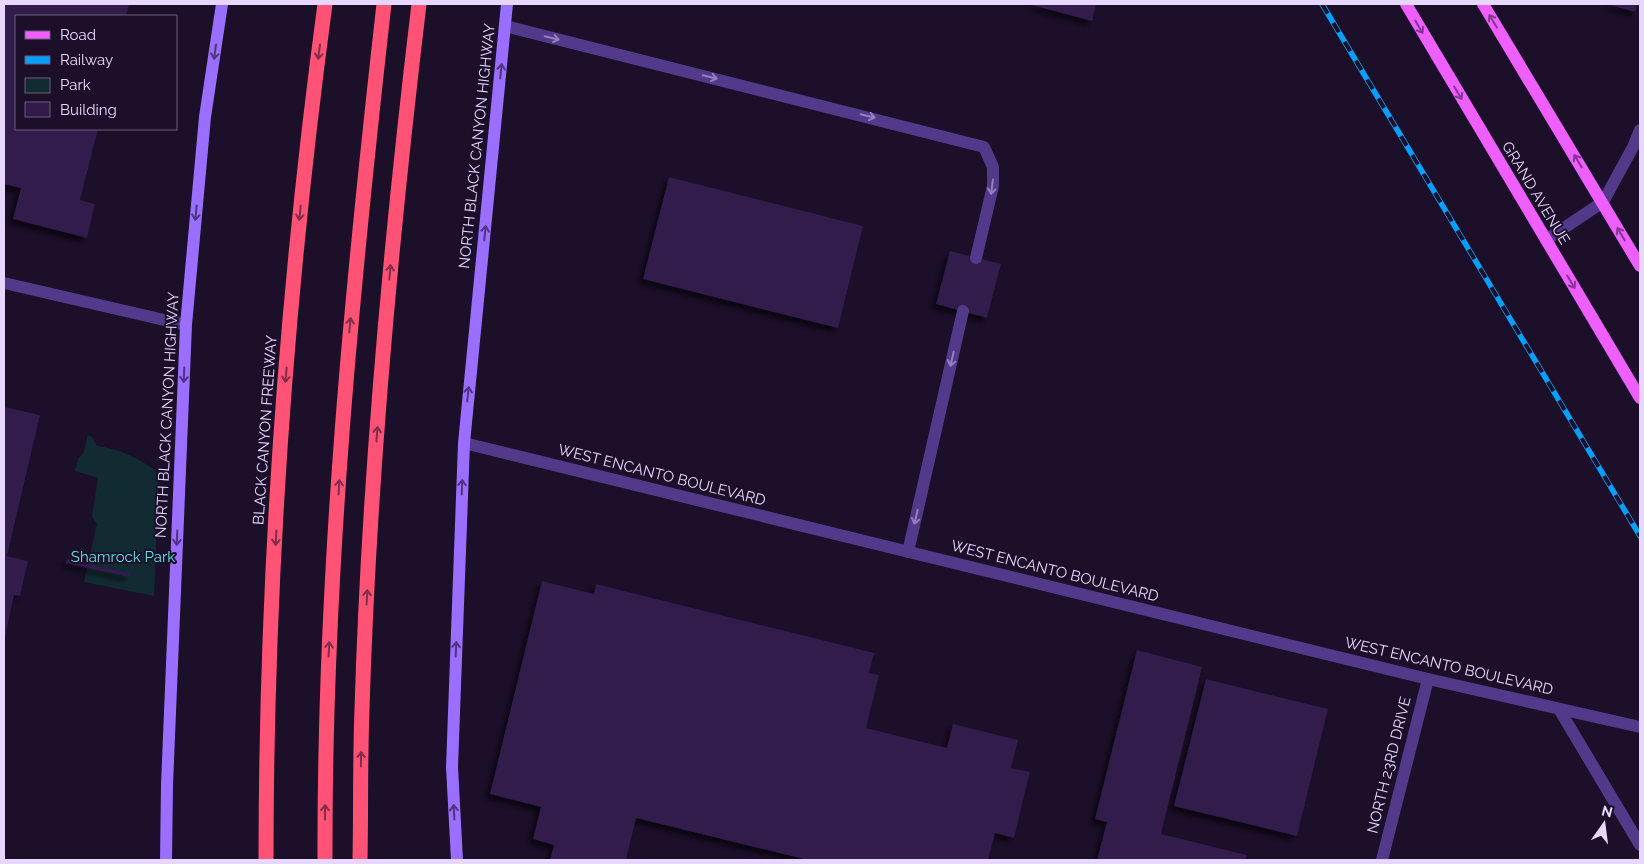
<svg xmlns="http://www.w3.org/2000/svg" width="1644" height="864" font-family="Raleway,sans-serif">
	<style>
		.green { fill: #122b33 }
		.building { fill: #321a4b; filter: url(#shadow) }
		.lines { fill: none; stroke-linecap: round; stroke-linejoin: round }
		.service { stroke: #52398a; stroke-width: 12 }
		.minor { stroke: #52398a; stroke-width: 12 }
		.tertiary { stroke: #52398a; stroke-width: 12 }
		.secondary { stroke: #9a6eff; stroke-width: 12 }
		.primary { stroke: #ef5eff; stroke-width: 12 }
		.motorway { stroke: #ff5275; stroke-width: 15 }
		.rail-casing { stroke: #03a0ff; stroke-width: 5.5 }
		.rail { stroke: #1b0f29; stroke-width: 4; stroke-dasharray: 11; stroke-linecap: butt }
		.oneway { stroke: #853694 }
		.oneway2 { stroke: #9580bf }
		.oneway3 { stroke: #4e357f }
		.oneway4 { stroke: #822d4b }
		.labels { text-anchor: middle; stroke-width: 4; stroke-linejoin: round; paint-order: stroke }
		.street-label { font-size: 15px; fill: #e7d7ff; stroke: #1b0f29 }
		.park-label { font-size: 15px; fill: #5ee1e4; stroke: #1b0f29 }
	</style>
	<defs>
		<filter id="shadow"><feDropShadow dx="-4.5" dy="4.5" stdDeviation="2.5" flood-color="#0009"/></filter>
	</defs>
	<rect width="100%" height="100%" fill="#1b0f29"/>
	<path class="green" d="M88 435 92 437 97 446C121 449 140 458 159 474L154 596 84 582 97 524 92 517 98 478 75 471 78 459 83 454Z"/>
	<path class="building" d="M4 4H129L126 16H16V129H98L80 200 95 204 87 238 13 219 21 188 4 184Z
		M1028 4H1096L1092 21Z
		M1607 4H1637L1635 12Z
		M669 177 863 226 838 328 643 279Z
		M950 251 1001 264 987 318 936 304Z
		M4 407 40 415 7 556 28 561 20 596 14 595 5 637Z
		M67 559 131 573 130 577 66 563Z
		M542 581 594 594 596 584 874 653 869 673 879 675 866 728 947 748 953 724 1018 740 1011 768 1030 772 1014 838 995 833 988 860H808L636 818 626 860H550L554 845 533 839 541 807 490 794Z
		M1137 650 1202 667 1161 834 1247 855 1245 860H1097L1107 822 1095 819Z
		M1206 679 1328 709 1297 836 1174 806Z"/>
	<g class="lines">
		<path class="service" d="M505 26 984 147 993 167V186L976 258
			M908 552 963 311"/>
		<path class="minor" d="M1546 240 1603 202 1633 147 1640 130
			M4 283 186 325
			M1559 709 1640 845
			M1382 860 1428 679"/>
		<path class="tertiary" d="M464 443 1428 679 1640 727"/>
		<path class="secondary" d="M166 860 167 785 186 325 205 117 222 4
			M457 860 452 767 464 443 507 4"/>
		<path class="primary" d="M1406 4 1640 398
			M1483 4 1640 266"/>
		<path class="motorway" d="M266 860C266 574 287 287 325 4
			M325 860C324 574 352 288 384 4
			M360 860C361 810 360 759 362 709 369 473 391 238 419 4"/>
		<g class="rail-casing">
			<path id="rail" d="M1322 4 1640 536"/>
		</g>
		<use href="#rail" class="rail"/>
	</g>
	<defs><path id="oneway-shaft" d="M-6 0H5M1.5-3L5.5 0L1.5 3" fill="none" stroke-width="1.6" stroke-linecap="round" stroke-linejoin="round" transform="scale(1.25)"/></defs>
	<g class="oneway">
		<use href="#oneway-shaft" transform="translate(1493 21) rotate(-121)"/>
		<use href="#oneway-shaft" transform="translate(1419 27) rotate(60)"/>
		<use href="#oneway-shaft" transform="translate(1458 93) rotate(59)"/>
		<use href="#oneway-shaft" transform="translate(1578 161) rotate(-121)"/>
		<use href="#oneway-shaft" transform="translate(1621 234) rotate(-121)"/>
		<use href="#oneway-shaft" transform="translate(1571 282) rotate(59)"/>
	</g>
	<g class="oneway2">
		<use href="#oneway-shaft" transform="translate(552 38) rotate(14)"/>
		<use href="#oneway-shaft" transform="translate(710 77) rotate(14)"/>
		<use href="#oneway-shaft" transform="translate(868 116) rotate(14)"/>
		<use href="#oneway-shaft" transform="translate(992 187) rotate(97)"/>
		<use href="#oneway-shaft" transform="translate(952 359) rotate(103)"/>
		<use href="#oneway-shaft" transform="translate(916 517) rotate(103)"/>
	</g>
	<g class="oneway3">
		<use href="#oneway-shaft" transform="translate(215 52) rotate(98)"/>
		<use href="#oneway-shaft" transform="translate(501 71) rotate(-84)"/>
		<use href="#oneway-shaft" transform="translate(196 213) rotate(95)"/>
		<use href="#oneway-shaft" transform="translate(485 233) rotate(-84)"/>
		<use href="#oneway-shaft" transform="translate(184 375) rotate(92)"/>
		<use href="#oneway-shaft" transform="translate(468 394) rotate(-84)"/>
		<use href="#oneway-shaft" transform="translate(462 487) rotate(-88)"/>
		<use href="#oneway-shaft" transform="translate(177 538) rotate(92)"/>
		<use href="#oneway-shaft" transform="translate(456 649) rotate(-88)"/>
		<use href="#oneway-shaft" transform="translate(454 812) rotate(-93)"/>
	</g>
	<g class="oneway4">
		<use href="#oneway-shaft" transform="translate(319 52) rotate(98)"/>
		<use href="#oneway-shaft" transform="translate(300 213) rotate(95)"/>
		<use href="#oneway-shaft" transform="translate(390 272) rotate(-85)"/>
		<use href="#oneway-shaft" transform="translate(350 325) rotate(-85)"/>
		<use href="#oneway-shaft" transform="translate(286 375) rotate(95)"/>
		<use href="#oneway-shaft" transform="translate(377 434) rotate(-86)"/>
		<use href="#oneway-shaft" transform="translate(339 487) rotate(-87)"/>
		<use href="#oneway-shaft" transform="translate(276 538) rotate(93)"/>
		<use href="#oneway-shaft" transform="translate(367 597) rotate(-87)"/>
		<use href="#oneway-shaft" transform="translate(329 649) rotate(-87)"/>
		<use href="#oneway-shaft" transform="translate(361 759) rotate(-89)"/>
		<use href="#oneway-shaft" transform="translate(325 812) rotate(-90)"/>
	</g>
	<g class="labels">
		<g class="street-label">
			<text transform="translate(477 146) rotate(-84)" y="5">NORTH BLACK CANYON HIGHWAY</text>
			<text transform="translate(1536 193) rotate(59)" y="5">GRAND AVENUE</text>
			<text transform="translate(167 415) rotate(-87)" y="5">NORTH BLACK CANYON HIGHWAY</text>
			<text transform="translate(265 430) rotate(-86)" y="5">BLACK CANYON FREEWAY</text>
			<text transform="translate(662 475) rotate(14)" y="5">WEST ENCANTO BOULEVARD</text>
			<text transform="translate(1055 571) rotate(14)" y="5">WEST ENCANTO BOULEVARD</text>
			<text transform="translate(1449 666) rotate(13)" y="5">WEST ENCANTO BOULEVARD</text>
			<text transform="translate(1389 765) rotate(-76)" y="5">NORTH 23RD DRIVE</text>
		</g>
		<g class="park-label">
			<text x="123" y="562">Shamrock Park</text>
		</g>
	</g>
	<rect width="1644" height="864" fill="none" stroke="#e7d7ff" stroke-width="10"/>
	<rect x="15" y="15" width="162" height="115" fill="#1b0f29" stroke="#6d5f7f"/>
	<rect x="25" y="31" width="25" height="8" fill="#ef5eff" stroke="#6d5f7f"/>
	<text x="60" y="40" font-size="15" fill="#e7d7ff">Road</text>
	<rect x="25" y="56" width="25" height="8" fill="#03a0ff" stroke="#6d5f7f"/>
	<text x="60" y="65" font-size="15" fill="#e7d7ff">Railway</text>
	<rect x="25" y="78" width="25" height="15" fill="#122b33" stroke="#6d5f7f"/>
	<text x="60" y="90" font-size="15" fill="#e7d7ff">Park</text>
	<rect x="25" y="102" width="25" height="15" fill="#321a4b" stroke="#6d5f7f"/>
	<text x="60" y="115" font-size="15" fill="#e7d7ff">Building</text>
	<g transform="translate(1604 824) rotate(14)" stroke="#1b0f29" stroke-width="4" paint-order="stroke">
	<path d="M0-4L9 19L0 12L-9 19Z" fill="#e7d7ff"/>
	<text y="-8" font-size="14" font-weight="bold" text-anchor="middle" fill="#e7d7ff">N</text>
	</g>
</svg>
